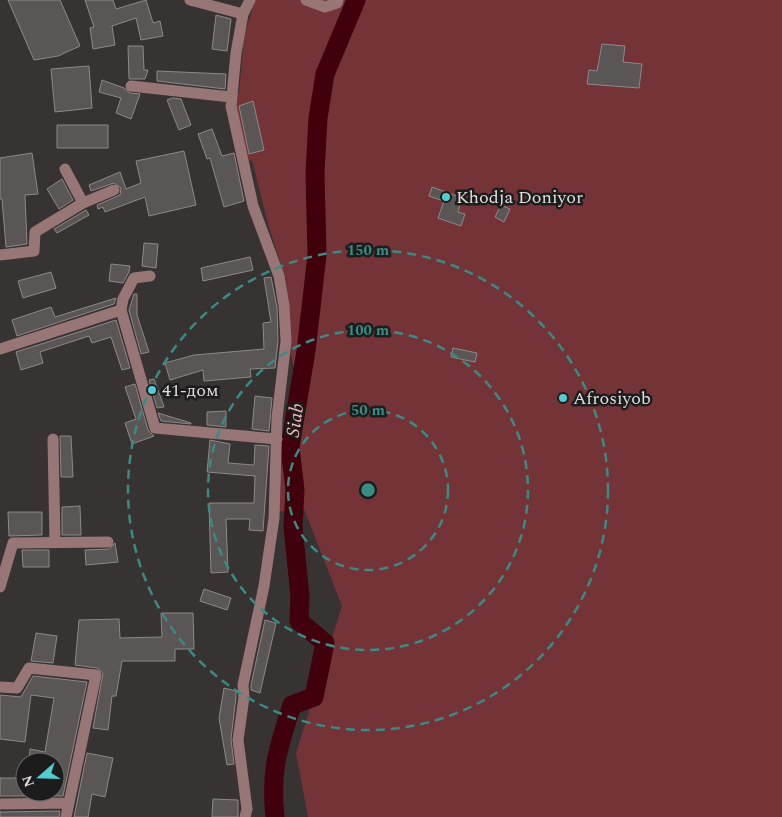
<svg xmlns="http://www.w3.org/2000/svg" width="782" height="817" font-family="Spectral,serif">
	<style>
		.green { fill: #743437 }
		.lines { fill: none; stroke-linecap: round; stroke-linejoin: round }
		.river { stroke: #40010c; stroke-width: 19 }
		.building { fill: #5a5656; stroke: #8e8989 }
		.minor { stroke: #977675; stroke-width: 11 }
		.ring { fill: none; stroke: #398b84; stroke-width: 2.5; stroke-dasharray: 9 6 }
		.poi-dot { fill: #51ccd1; stroke: #1d1c1c; stroke-width: 2 }
		.labels { text-anchor: middle; stroke-width: 5; stroke-linejoin: round; paint-order: stroke }
		.poi-label { font-size: 18px; fill: #e0dddd; stroke: #1d1c1c; text-anchor: start }
		.water-label { font-size: 19px; font-style: italic; fill: #fabbbb; stroke: #1d1c1c }
		.centre { fill: #398b84; stroke: #1d1c1c; stroke-width: 2.5 }
		.ring-label { font-size: 15px; text-anchor: middle; font-weight: bold; fill: #398b84; stroke: #1d1c1c; stroke-width: 5; stroke-linejoin: round; paint-order: stroke }
	</style>
	<rect width="100%" height="100%" fill="#373333"/>
	<path class="green" d="M255 0H782V817H308L296 753 342 606 304 509 274 512 296 380 291 354 286 280 268 224 252 160 246 161 233 95 239 93 244 37Z"/>
	<g class="lines">
		<path class="river" d="M275 817C270 770 278 749 292 705L314 697 325 643 299 621 300 596 293 527 295 490 290 447 306 351 317 255 315 173 318 118 325 74 356 0"/>
	</g>
	<path class="building" d="M8 0H60L80 46 58 56 34 60Z
		M85 0H113L116 9 146 0 153 23 160 21 163 36 141 40 136 18 112 26 115 45 93 49 90 28 94 27Z
		M216 15 231 19 227 51 212 49Z
		M602 44 625 46 623 62 642 64 639 88 587 84 589 70 597 71Z
		M128 46H143L144 70H148L145 79H129Z
		M89 66 92 108 55 112 51 69Z
		M157 71 226 74 225 89 157 81Z
		M102 80 124 88 130 93 140 94 131 119 116 113 121 98 99 92Z
		M172 98 181 99 191 125 179 130 167 100Z
		M253 101 264 150 249 154 239 106Z
		M57 125H108V148H57Z
		M212 129 222 156 234 153 244 201 224 207 210 158 207 159 198 134Z
		M184 151 196 205 149 216 145 197 105 212 103 207 98 209 97 205 120 195 121 188 114 183 91 191 89 185 120 172 126 189 141 183 136 161Z
		M32 153 38 194 25 195 27 244 6 247 2 199H0V158Z
		M62 179 73 200 59 209 47 189Z
		M432 187 462 198 458 212 465 214 461 226 438 218 444 201 429 196Z
		M501 205 510 209 504 222 495 217Z
		M86 210 89 215 57 233 54 229Z
		M144 243 158 244 156 268 142 266Z
		M250 257 253 270 203 281 201 268Z
		M111 264 130 266 129 272 123 283 109 281Z
		M51 272 56 288 23 298 18 281Z
		M271 277 277 307 278 341 275 368 250 369 251 377 204 381 203 370 170 380 165 363 194 355 264 349 263 323 271 322 264 278Z
		M134 294H137V315L149 352 141 354 129 310Z
		M116 298 114 304 17 336 12 320 51 307 55 317Z
		M116 320 130 368 122 370 111 337 92 343 89 336 40 352 43 363 21 370 16 352Z
		M453 348 477 353 475 362 451 357Z
		M154 379 164 407 157 408 149 380Z
		M135 384 148 430 154 436 132 444 125 423 136 419 125 387Z
		M255 396 272 398 269 431 252 429Z
		M226 411V427L207 425V412Z
		M158 413 191 423V424L161 421Z
		M60 436H71L73 477H61Z
		M210 440 230 444 228 463 254 465 255 445 269 446 263 531 249 530 250 519H226L228 572 211 573 209 503H254L255 476 207 472Z
		M80 506 81 535H62V507Z
		M8 512H42V535L9 536Z
		M115 543 118 562 86 565 85 550 109 549Z
		M22 550H49V567H23Z
		M204 589 231 598 227 610 200 601Z
		M161 613H193L194 649H175V661H122L116 696H112L108 730 93 728 103 673 97 668 75 665 79 620 119 619 120 638 162 637Z
		M265 620 276 623 260 693 251 690V685Z
		M36 633 57 636 53 663 31 661Z
		M33 676 87 682 63 796H0V778H21V792H55V762H29L30 749 45 752 54 698 31 695 25 742 0 739V695L21 697Z
		M224 688 236 691V697L231 739 234 764 227 765 219 718Z
		M87 753 113 758 105 797 92 794 88 817H74Z
		M213 799 238 800V817H212Z
		M0 811V812L60 811 59 817H0Z"/>
	<g class="lines">
		<path class="minor" d="M190 0 243 14
			M306 0 325 7 337 3 338 0
			M131 86 231 97
			M65 169 83 203
			M0 255 34 251 35 232 83 203 114 190
			M121 310 123 299 134 278 150 276
			M0 349 121 310 155 428 277 439
			M53 439 55 542
			M0 587 13 543 108 542
			M0 687 17 688 29 668 96 675 66 817
			M0 804 68 803
			M245 817 247 809 238 740 244 697 243 685 264 586 274 518 277 418 286 341 284 306 279 276 253 206 231 106 236 53 243 14 250 0"/>
	</g>
	<g class="ring">
		<circle cx="368" cy="490" r="80"/>
		<circle cx="368" cy="490" r="160"/>
		<circle cx="368" cy="490" r="240"/>
	</g>
	<g class="poi-dot">
		<circle cx="446" cy="197" r="5"/>
		<circle cx="152" cy="390" r="5"/>
		<circle cx="563" cy="398" r="5"/>
	</g>
	<g class="labels">
		<g class="poi-label">
			<text x="456" y="203">Khodja Doniyor</text>
			<text x="162" y="396">41-дом</text>
			<text x="573" y="404">Afrosiyob</text>
		</g>
		<g class="water-label">
			<text transform="translate(294 420) rotate(-82)" y="7">Siab</text>
		</g>
	</g>
	<circle cx="368" cy="490" r="8" class="centre"/>
	<g class="ring-label">
		<text x="368" y="255">150 m</text>
		<text x="368" y="335">100 m</text>
		<text x="368" y="415">50 m</text>
	</g>
	<g transform="translate(40 777) rotate(250)"><circle r="24" fill="#1d1c1c" stroke="#6b6969"/>
	<path d="M0-4L9 19L0 12L-9 19Z" fill="#51ccd1"/>
	<text y="-8" font-size="14" font-weight="bold" text-anchor="middle" fill="#e0dddd">N</text>
	</g>
</svg>
